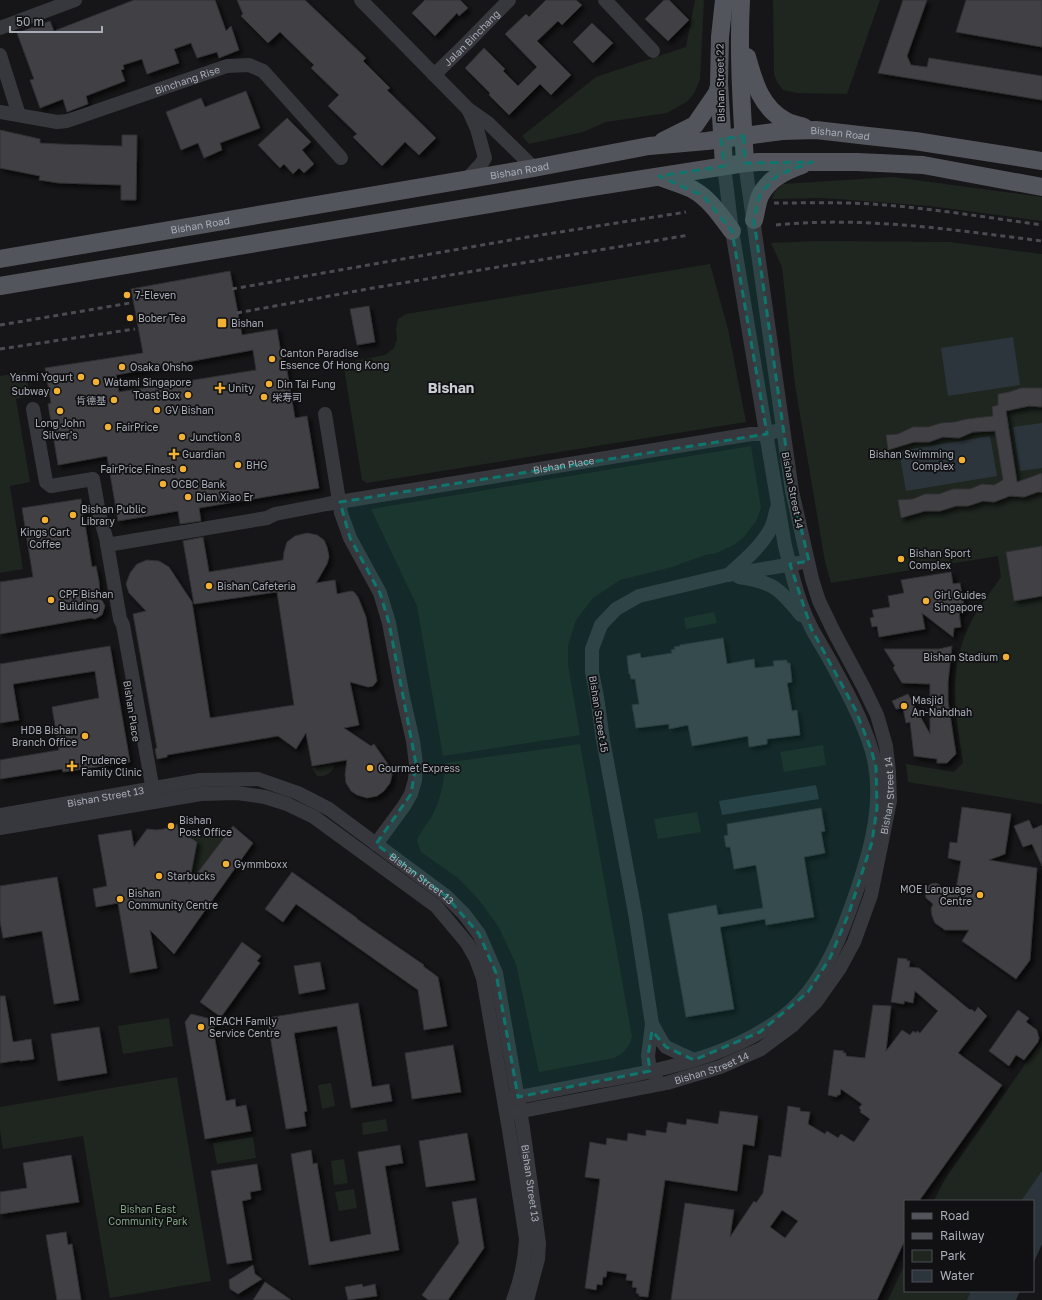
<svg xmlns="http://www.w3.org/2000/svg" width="1042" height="1300" font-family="'Golos Text','Noto Sans SC',sans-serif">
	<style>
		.green { fill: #1e261f }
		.water { fill: #2c353c }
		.building { fill: #404145; stroke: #303034; fill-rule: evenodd; filter: url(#shadow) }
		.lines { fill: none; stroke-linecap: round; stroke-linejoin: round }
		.minor { stroke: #37383d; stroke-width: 14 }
		.major { stroke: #53555c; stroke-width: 18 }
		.rail { stroke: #4a4c52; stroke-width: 3; stroke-dasharray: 5 4; stroke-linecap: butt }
		.marked { fill: #0f766e; fill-opacity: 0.2; stroke: #0f766e; stroke-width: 3; stroke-dasharray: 8 5; stroke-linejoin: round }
		.poi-dot { fill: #f2b134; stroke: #111113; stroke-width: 1.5 }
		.labels { text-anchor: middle; stroke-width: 3.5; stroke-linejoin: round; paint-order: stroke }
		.street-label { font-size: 10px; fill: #a8adb8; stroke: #111113 }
		.poi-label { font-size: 10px; fill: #a8adb8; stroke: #111113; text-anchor: start }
		.park-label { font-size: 10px; fill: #7fa381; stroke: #111113 }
		.district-label { font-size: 14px; font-weight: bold; fill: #c9ccd4; stroke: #111113 }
	</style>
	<defs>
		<filter id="shadow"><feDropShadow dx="3.5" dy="3.5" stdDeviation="2" flood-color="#0009"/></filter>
	</defs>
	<rect width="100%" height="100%" fill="#161618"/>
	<path class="green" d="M695 0H704L700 79 695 92 688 101 667 113 606 122 583 132 529 144 522 136 596 77 686 47Z
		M773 0H880L847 94 797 93 783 90 777 82 774 74Z
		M893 177 1042 197V221L930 206 824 198 772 199 775 191 783 184Z
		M818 241 949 242 1042 254V804L908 782 906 764 954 772 963 763C955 713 947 669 971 622 979 606 991 592 1001 577L998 556 831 583 825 562 795 385 782 267 771 243Z
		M710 264 728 329 746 422 367 483 362 480 344 368 349 362 385 355 394 348 397 339 396 329 398 319 406 314Z
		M26 372 30 396 16 399 30 482 10 486 23 569 0 573V376Z
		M751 446 761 508 756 521 744 537 734 545 716 553 705 555 672 567 620 580 593 598 576 620 568 646V665L580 735 443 756 417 606 371 509Z
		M714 612 717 623 686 629 684 618Z
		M580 744 632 1037C629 1048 624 1053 614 1058L539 1072 516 964 498 926 479 900 458 878 421 852 417 840C421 831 427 824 432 816 441 799 444 782 445 763Z
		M823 745 826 765 784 772 780 752Z
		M333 764 334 768C329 774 325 777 317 776L312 768Z
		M697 812 701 832 658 839 654 819Z
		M233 826 188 885 139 879 133 841 166 840 225 831Z
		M169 1018 173 1046 123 1054 118 1026Z
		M1042 1040V1195L1033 1201H934L945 1179Z
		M177 1077 211 1281 110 1298 83 1136 3 1149 0 1130V1107Z
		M331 1083 335 1106 322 1109 318 1085Z
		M386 1119 388 1131 363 1135 362 1123Z
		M253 1137 256 1158 217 1164 213 1143Z
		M344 1159 348 1183 334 1185 331 1161Z
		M354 1189 357 1208 339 1211 335 1192Z
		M905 1264V1291H983L977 1300H888Z"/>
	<path class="water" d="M1013 337 1020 385 948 396 941 348Z
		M1042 423V468L1020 471 1013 427Z
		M990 436 997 476 906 491 899 451Z
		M816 785 819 799 722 815 719 801Z
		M1042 1171V1244L1033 1264V1201H1021Z
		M971 1291H1020L1016 1300H967Z"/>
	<path class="building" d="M134 0H215L226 31 231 26 239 50 219 58 217 52 197 58 191 43 174 49 179 63 161 69 147 74 142 59 123 65 124 69 121 70 125 81 86 96 88 104 67 112 63 99 40 108 30 80 34 79 17 33 50 21 54 31Z
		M237 0H305L366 58 363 61 390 88 387 90 436 138 419 155 405 142 382 166 353 137 357 134 328 106 339 95 311 68 314 65 280 32 268 43 241 16 243 14Z
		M425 0H460L468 8 459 16 457 13 435 36 412 13Z
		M546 0H576L582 5 562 25 558 21 537 41 571 75 551 95 540 84 509 115 489 95 490 93 465 68 484 48 505 69 503 71 518 86 537 67 505 34 526 14 529 17Z
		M664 0H669L689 20 668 41 645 19Z
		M903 0H927L907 56 911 65 927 67 929 58 1042 76V100L878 73Z
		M966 0H1042V47L956 32Z
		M592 23 613 43 593 63 573 42Z
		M246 91 260 128 220 143 222 150 204 158 198 143 181 150 166 112 201 98 205 107Z
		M287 118 311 142 302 150 314 164 304 173 299 168 293 174 284 164 280 168 258 145Z
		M0 130 40 139V143L59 144 122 146V135H137L136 200H121V185L59 183 39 180 40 176 0 168Z
		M230 271 242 335 277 329 283 366 286 365 295 418 307 416 319 488 199 508 201 521 180 524 178 511 118 521 107 456 58 465 48 404 51 403 45 368 143 353 131 289ZM253 350 256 370 119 392 116 375Z
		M369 306 375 342 357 345 350 309Z
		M1021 388H1042V407L1029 406 1006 411 1017 482 1042 473V492H1038L1024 497 1010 496 994 502 983 501 968 506H956L940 511H925L901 518 898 500 913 499 925 494H939L953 489H970L982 484 994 485 1003 480 995 431 973 432 959 438 943 437 929 442H914L888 450 886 435 898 434 913 427H928L941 423 954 422 967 419 993 416 992 407 998 405V394L1009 392Z
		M81 499 92 567 96 566 99 581 100 598 103 602 105 606 102 615 95 619 91 618 0 634V582L33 577 22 508Z
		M307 533 317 535 324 540 327 547 329 557 327 564 316 583 335 580 337 594 351 591 354 592 358 597 366 617 377 681 373 686 368 687 350 682 359 725 344 728 371 746 374 744 390 767 392 775 390 783 384 791 377 796 367 798 357 795 351 791 346 783 345 775 347 760 312 766 306 733 296 749 278 736 167 755V757L157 759 155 749 157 748 133 614 146 611 129 593 126 584 130 573 137 564 147 560 159 561 169 567 192 602 210 718 294 705 277 592 194 604 183 541 203 537 209 572 283 560 284 552 287 542 295 536Z
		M1042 546V596L1014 601 1006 552Z
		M951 572 953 584 960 583 965 611 959 612 961 627 954 628 953 637 922 613 925 629 879 637 877 626 872 627 870 618 874 617 872 610 890 607 888 596 904 593 901 580Z
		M723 638 727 664 754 659 755 668 774 666 773 661 787 660V663H790L792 682 787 683 792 711 797 710 800 735 767 739V744L749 747 748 736 692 746 688 725 669 729V724L636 728 632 705 639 704 635 679H631L630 674H629L627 656 640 653 641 658 672 653 671 650 675 649 674 647 680 646V645Z
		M110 646 130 762 63 772 62 769 0 779V760L59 750 52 707 99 698 95 671 13 684 19 720 0 723V664Z
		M952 646 948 682V701L956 754 947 763H937V759L914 756 910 722 906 723 903 708 896 709 892 701 908 694 930 734V684L902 683 893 668 895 666 884 649H939Z
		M962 807 1011 814 1005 854 989 860 1037 868 1030 960 1016 979 962 941 969 930H945L935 923 932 916 931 909 933 904 926 898 925 893 927 887 931 884 936 883 940 885 943 889 949 888 956 889 961 861 948 858 950 842 957 843Z
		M821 808 825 831 821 832 825 853 804 857 814 917 766 925 765 919 720 927 734 1009 686 1017 668 914 716 905 718 915 763 908 756 865 734 869 730 847H726L724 836 728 835 727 824Z
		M1029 820 1033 829 1042 825V866L1032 844 1023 847 1014 826Z
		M177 824 179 830 184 834 197 842 189 884 233 826 253 843 174 954 150 930 157 968 130 973 118 903 96 907 93 889 107 886 98 835 131 830 134 847 147 829 156 830 164 829Z
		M292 872 357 918V919L424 965 423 966 438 977 447 1026 424 1030 418 990 296 904 283 922 265 909Z
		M57 877 79 1000 54 1004 42 931 3 938 0 921V886Z
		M242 942 261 956 257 961 260 963 221 1017 200 1002Z
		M898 958 907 959V961H910L909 967 919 968 970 1010 971 1009 975 1012 978 1007 987 1016 958 1053 1002 1085 919 1201H905V1240L877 1300H671L685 1203 734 1210 730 1237 754 1201 756 1203 763 1193 769 1155 781 1157 788 1106 800 1108V1111L810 1112 808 1124 825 1134 827 1131 838 1138 841 1134 854 1142 870 1119 860 1112 861 1110 859 1108 862 1104 841 1089 840 1095H837V1097L828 1095 834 1050 844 1051 843 1053H846V1056L865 1058 873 1005 891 1006 886 1051 902 1030 910 1035 913 1031 916 1033 917 1031 920 1033 938 1011 915 991 913 1003 904 1001V1004L891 1002ZM782 1210 798 1221 785 1238 770 1227Z
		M320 962 325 989 299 994 294 966Z
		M0 996H5L13 1042 31 1039 34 1059 20 1061V1060L0 1063Z
		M358 1003 372 1087 389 1084 392 1101 351 1108 337 1026 294 1033 307 1111 304 1112 306 1126 286 1129 267 1018Z
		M1018 1010 1029 1018 1026 1022 1037 1030 1039 1038 1038 1042 1024 1060 1016 1055 1009 1066 989 1051Z
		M191 1014 219 1021 213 1029 226 1101 235 1099 236 1107 246 1105 251 1131 205 1139 185 1022Z
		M99 1027 107 1073 58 1081 51 1034Z
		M453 1045 461 1092 412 1099 405 1053Z
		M720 1111 758 1116 754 1146 743 1144 737 1191 665 1180 648 1297 639 1296V1294L636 1293 637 1288 632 1287 633 1281 626 1280 627 1274 607 1271 606 1277H603L602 1285 597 1284 596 1290 585 1288 600 1179 585 1177 590 1142 606 1145 607 1138 627 1141 628 1133 646 1136V1130L666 1133 668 1122 686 1125 687 1119 718 1124Z
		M467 1133 475 1180 426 1187 419 1141Z
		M400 1145 403 1163 385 1166 399 1250 309 1265 291 1154 311 1150 313 1164 317 1163 330 1242 371 1234 358 1152Z
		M71 1155 79 1202 0 1214V1192L27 1188 23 1163Z
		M257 1164 261 1190 250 1192 251 1199 242 1201 252 1260 227 1264 211 1171Z
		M476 1198 484 1248 448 1300H428L422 1295 459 1243 452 1202Z
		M66 1232 68 1245 72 1244 81 1300H57L46 1235Z
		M253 1265 255 1274 262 1279 238 1294 230 1289 229 1280Z
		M265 1282 291 1300H253Z
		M362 1284 363 1287 375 1284 377 1296 348 1300 345 1287Z"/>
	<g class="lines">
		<g class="minor">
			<path d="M361 0 468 109 488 123 534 168"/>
			<path d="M605 0 653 51"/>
			<path d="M0 28 75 0"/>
			<path d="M0 55 19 115"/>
			<path id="s1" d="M434 75 467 43 509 0"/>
			<path id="s2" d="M0 112 57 122 67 121 227 66 249 65 263 71 341 158"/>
			<path d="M466 180 481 164 485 158 477 129 468 109"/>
			<path d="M33 409 46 482 51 486 93 479 99 513 106 538 120 619 123 625 154 796"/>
			<path d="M325 414 341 513 350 538 380 593 389 623 403 697 413 741 416 764 415 780 411 794 404 806 376 844"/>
			<path id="s3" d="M107 545 267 518 275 514 327 504 751 434H767L776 431"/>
			<path d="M728 575C744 561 762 546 772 526 774 521 775 514 777 508"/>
			<path d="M739 577C773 582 780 589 801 615"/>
			<path id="s4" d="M0 815 200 780 258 779 298 793 329 809 446 896 464 914 479 934 496 973 523 1128 539 1243 538 1259 527 1300"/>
			<path d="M0 828 201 794 237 793 265 797 287 804 314 817 436 906 467 943 476 959 483 978 509 1130 526 1239C525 1260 521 1280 513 1300"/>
			<path d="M652 1024 662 1042 666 1047 694 1060"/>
			<path d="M656 1076 650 1071 648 1056 652 1024 635 913 603 740 597 697 592 672V649L601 625 616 609 639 596 727 575 799 563"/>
			<path d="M504 1100C535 1094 565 1088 596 1082 667 1069 760 1052 808 992 832 962 845 925 857 890 872 846 885 797 872 751 862 718 844 686 827 655 822 646 816 637 811 627 798 601 792 574 785 546L732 231 724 166"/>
			<path id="s5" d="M507 1114 667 1083 720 1067 761 1049 792 1026 816 1002 840 968 854 942 871 895 890 801 889 772 886 746 877 715 864 688 834 632 819 601 812 579 792 491 745 163"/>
		</g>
		<g class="major">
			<path d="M741 0C738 54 742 109 745 163"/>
			<path d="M747 57C754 82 761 108 786 121 791 124 798 125 804 127"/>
			<path d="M663 141 695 125 717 93 719 86"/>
			<path d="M724 166 719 83 720 37 724 0"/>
			<path d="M660 177C670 181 682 184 692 189 709 198 721 216 732 231"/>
			<path d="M754 220C756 213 757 203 760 196 768 179 785 171 802 165"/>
			<path id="s6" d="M0 259 534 168 649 146 707 141 782 131 816 130 868 136 915 141 1042 161"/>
			<path d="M0 286 579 189 745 163 759 162H857L923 165 1042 187"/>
		</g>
		<path class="rail" d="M774 203C806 203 839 202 872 204 929 208 985 217 1042 225
			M776 225C865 216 954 230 1042 241
			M232 289 522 238 686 212
			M237 313 373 288 689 235
			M0 325 130 303
			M0 349 135 329"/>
	</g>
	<path class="marked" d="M744 136 745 163 812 162 778 175 770 183 760 195 754 220 792 491 809 561 790 564 811 628 855 709 871 749 876 767 877 808 872 842 849 913 830 958 808 992 760 1032 694 1060 666 1047 652 1031 648 1056 650 1071 518 1097 496 973 479 934 446 896 376 844 411 794 416 764 389 623 380 593 350 538 340 502 767 434 732 231 703 196 659 176 724 166 721 139Z"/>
	<g class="poi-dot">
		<circle cx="127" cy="295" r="4"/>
		<circle cx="130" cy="318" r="4"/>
		<rect x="217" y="318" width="10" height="10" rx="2"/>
		<circle cx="272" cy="359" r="4"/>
		<circle cx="122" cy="367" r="4"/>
		<circle cx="81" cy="377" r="4"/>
		<circle cx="96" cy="382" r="4"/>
		<circle cx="269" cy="384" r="4"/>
		<path d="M218 382h4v4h4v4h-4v4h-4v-4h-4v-4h4z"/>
		<circle cx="57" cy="391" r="4"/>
		<circle cx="188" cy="395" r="4"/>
		<circle cx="264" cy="397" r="4"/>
		<circle cx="114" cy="400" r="4"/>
		<circle cx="157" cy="410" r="4"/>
		<circle cx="60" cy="411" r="4"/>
		<circle cx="108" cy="427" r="4"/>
		<circle cx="182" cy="437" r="4"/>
		<path d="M172 448h4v4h4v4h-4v4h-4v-4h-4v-4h4z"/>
		<circle cx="962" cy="460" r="4"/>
		<circle cx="238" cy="465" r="4"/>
		<circle cx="183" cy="469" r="4"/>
		<circle cx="163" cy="484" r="4"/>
		<circle cx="188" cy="497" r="4"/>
		<circle cx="73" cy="515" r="4"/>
		<circle cx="45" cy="520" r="4"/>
		<circle cx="901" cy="559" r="4"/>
		<circle cx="209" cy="586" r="4"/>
		<circle cx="51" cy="600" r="4"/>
		<circle cx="926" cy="601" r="4"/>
		<circle cx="1006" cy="657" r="4"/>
		<circle cx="904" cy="706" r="4"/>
		<circle cx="85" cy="736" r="4"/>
		<path d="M70 760h4v4h4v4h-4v4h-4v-4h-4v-4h4z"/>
		<circle cx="370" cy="768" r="4"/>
		<circle cx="171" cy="826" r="4"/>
		<circle cx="226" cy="864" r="4"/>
		<circle cx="159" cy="876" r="4"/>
		<circle cx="980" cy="895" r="4"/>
		<circle cx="120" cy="899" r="4"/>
		<circle cx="201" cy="1027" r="4"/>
	</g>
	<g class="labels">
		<g class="street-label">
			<text dy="4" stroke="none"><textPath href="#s1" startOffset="53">Jalan Binchang</textPath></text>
			<text dy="4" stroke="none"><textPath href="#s2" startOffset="195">Binchang Rise</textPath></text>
			<text transform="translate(720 83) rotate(-91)" y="4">Bishan Street 22</text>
			<text dy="4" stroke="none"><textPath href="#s6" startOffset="851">Bishan Road</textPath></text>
			<text dy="4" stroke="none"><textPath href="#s6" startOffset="527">Bishan Road</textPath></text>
			<text dy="4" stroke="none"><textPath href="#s6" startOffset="203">Bishan Road</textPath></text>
			<text dy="4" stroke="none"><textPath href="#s3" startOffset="464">Bishan Place</textPath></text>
			<text transform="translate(793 490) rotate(79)" y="4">Bishan Street 14</text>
			<text transform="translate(132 711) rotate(81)" y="4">Bishan Place</text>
			<text transform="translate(599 714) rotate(81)" y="4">Bishan Street 15</text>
			<text dy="4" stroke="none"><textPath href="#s5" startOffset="558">Bishan Street 14</textPath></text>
			<text dy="4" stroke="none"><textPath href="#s4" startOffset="107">Bishan Street 13</textPath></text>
			<text dy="4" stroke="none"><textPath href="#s4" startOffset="454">Bishan Street 13</textPath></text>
			<text dy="4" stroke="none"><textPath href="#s5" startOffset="210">Bishan Street 14</textPath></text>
			<text dy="4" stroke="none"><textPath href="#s4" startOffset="790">Bishan Street 13</textPath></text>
		</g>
		<g class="poi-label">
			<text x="135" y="299">7-Eleven</text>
			<text x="138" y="322">Bober Tea</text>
			<text x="231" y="327">Bishan</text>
			<text x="280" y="357">Canton Paradise<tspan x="280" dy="12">Essence Of Hong Kong</tspan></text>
			<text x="130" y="371">Osaka Ohsho</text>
			<text x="73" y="381" text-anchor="end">Yanmi Yogurt</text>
			<text x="104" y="386">Watami Singapore</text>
			<text x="277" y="388">Din Tai Fung</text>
			<text x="228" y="392">Unity</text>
			<text x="49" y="395" text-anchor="end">Subway</text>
			<text x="180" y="399" text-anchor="end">Toast Box</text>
			<text x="272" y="401">栄寿司</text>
			<text x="106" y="404" text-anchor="end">肯德基</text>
			<text x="165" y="414">GV Bishan</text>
			<text x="60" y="427" text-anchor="middle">Long John<tspan x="60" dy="12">Silver's</tspan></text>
			<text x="116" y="431">FairPrice</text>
			<text x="190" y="441">Junction 8</text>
			<text x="182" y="458">Guardian</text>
			<text x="954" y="458" text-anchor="end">Bishan Swimming<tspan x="954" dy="12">Complex</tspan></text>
			<text x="246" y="469">BHG</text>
			<text x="175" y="473" text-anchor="end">FairPrice Finest</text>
			<text x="171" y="488">OCBC Bank</text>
			<text x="196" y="501">Dian Xiao Er</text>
			<text x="81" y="513">Bishan Public<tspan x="81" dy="12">Library</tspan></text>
			<text x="45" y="536" text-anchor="middle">Kings Cart<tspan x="45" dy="12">Coffee</tspan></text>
			<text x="909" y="557">Bishan Sport<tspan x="909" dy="12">Complex</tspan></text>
			<text x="217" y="590">Bishan Cafeteria</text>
			<text x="59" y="598">CPF Bishan<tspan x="59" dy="12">Building</tspan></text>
			<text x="934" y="599">Girl Guides<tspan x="934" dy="12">Singapore</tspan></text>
			<text x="998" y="661" text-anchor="end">Bishan Stadium</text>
			<text x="912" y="704">Masjid<tspan x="912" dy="12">An-Nahdhah</tspan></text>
			<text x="77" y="734" text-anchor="end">HDB Bishan<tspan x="77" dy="12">Branch Office</tspan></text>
			<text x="81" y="764">Prudence<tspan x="81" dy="12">Family Clinic</tspan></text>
			<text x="378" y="772">Gourmet Express</text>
			<text x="179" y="824">Bishan<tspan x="179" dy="12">Post Office</tspan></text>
			<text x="234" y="868">Gymmboxx</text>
			<text x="167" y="880">Starbucks</text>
			<text x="972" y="893" text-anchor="end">MOE Language<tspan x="972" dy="12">Centre</tspan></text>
			<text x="128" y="897">Bishan<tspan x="128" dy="12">Community Centre</tspan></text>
			<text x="209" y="1025">REACH Family<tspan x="209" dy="12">Service Centre</tspan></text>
		</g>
		<g class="park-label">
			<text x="148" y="1213">Bishan East<tspan x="148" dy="12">Community Park</tspan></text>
		</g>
		<g class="district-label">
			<text x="451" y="393">Bishan</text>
		</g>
	</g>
	<rect x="904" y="1200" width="130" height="92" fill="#111113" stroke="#4d4f55"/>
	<rect x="912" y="1213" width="20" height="6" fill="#53555c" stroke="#4d4f55"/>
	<text x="940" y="1220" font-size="12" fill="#a8adb8">Road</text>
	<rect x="912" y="1233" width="20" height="6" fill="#4a4c52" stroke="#4d4f55"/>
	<text x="940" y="1240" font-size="12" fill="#a8adb8">Railway</text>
	<rect x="912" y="1250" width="20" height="12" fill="#1e261f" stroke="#4d4f55"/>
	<text x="940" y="1260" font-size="12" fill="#a8adb8">Park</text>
	<rect x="912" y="1270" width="20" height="12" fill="#2c353c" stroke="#4d4f55"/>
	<text x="940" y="1280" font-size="12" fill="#a8adb8">Water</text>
	<path d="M10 26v6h92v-6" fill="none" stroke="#a8adb8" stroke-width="2"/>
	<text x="16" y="26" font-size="12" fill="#a8adb8" stroke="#111113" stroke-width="3" paint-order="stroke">50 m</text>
</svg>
